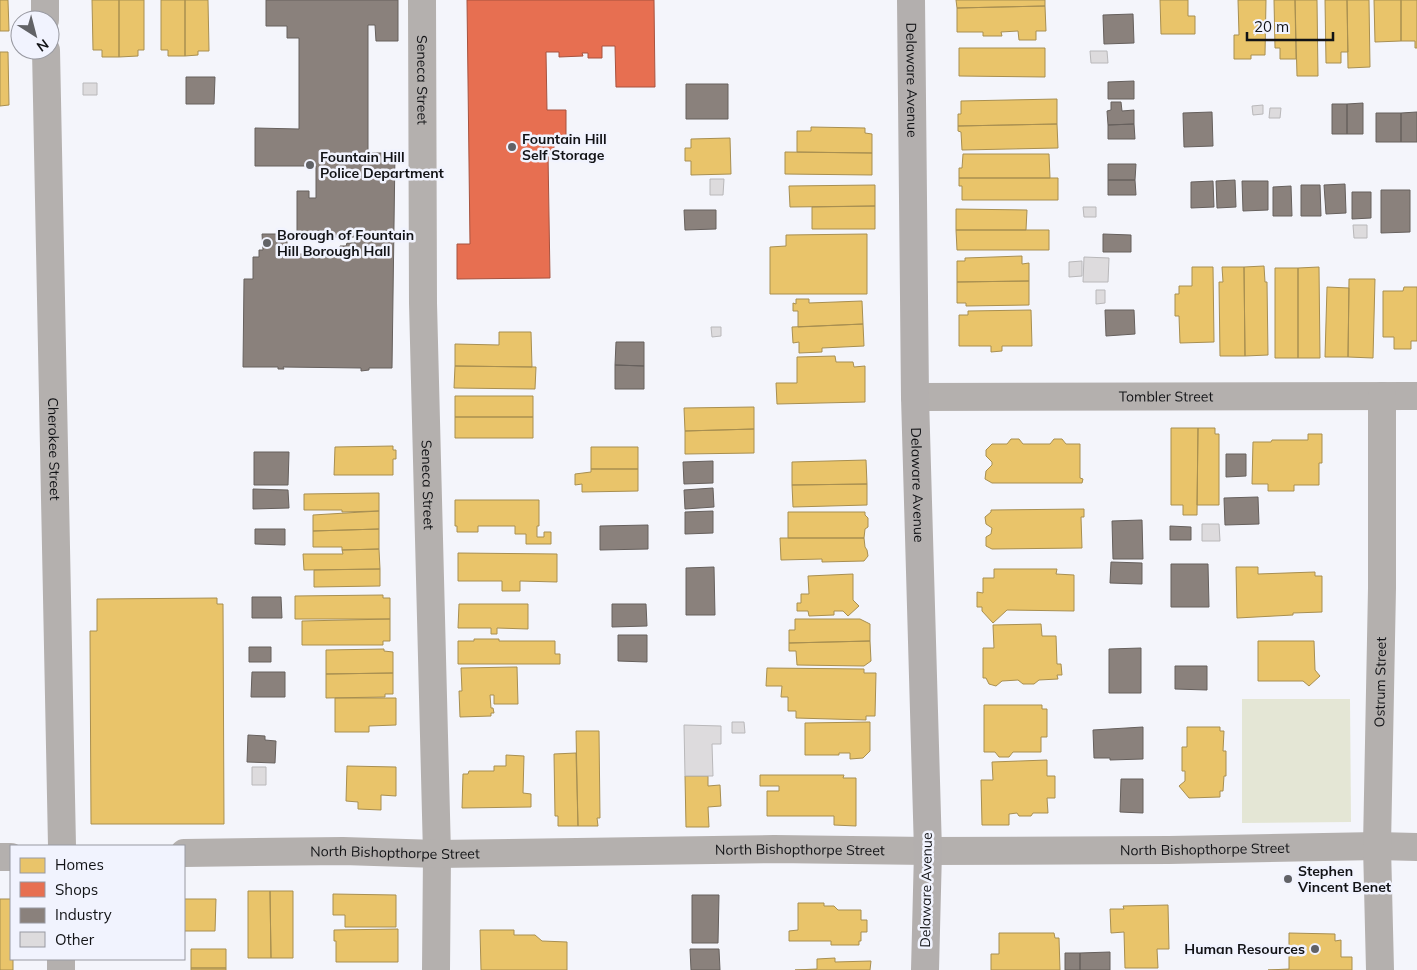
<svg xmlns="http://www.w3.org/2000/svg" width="1417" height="970" font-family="Mulish,sans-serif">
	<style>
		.garden { fill: #e4e6d5 }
		.homes { fill: #e9c46a; stroke: #a88f51 }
		.shops { fill: #e76f51; stroke: #a7533f }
		.industry { fill: #8a817c; stroke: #66605d }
		.building { fill: #dddbdd; stroke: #b9b8ba }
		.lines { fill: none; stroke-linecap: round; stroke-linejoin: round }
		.minor { stroke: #b4b0ae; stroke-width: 28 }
		.secondary { stroke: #b3afae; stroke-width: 28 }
		.poi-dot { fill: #616266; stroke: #f1f3fe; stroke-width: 2 }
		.labels { text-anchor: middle; stroke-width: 5; stroke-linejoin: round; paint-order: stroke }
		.street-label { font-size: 14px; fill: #121316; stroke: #f1f3fe }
		.poi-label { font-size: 14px; font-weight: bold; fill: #121316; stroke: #f1f3fe; text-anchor: start }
	</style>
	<rect width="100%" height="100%" fill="#f4f5fb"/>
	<path class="garden" d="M1242 699H1350L1351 822 1242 823Z"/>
	<path class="homes" d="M0 0H8L9 31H0Z
		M92 0H119V57H102V50H93Z
		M119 0H144V50H138V56L119 57Z
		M161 0H185V56H168V50H161Z
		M185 0H208L209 51H198V55L185 56Z
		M956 0H1045V6L957 8Z
		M1160 0H1188V16H1195V34H1161Z
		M1238 0H1266L1265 55H1251V59H1234V35H1239Z
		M1274 0H1295L1296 59H1280V48H1275Z
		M1295 0H1317L1318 76H1297Z
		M1325 0H1347L1348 52H1341V63H1326Z
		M1347 0H1369L1370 67 1348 68Z
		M1374 0H1401V41L1375 42Z
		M1401 0H1417V48H1415V41H1401Z
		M1045 6 1046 31H1036V40H1019L1018 31 1001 32 1002 36H983V32H957V8Z
		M959 48H1045V77L959 76Z
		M0 52H8L9 105 0 106Z
		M1057 99V124L958 126V114H961V101Z
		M1057 124 1058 148 962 150 961 132 958 131V126Z
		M811 127 865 128V133L872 134V153L797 152V131H811Z
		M730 138 731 174 691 175V161H685V148H691V139Z
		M785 152 872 153V175L785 174Z
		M963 154H1049L1050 178H959V168H962Z
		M959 178H1058V200H962V186H959Z
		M875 185V206L790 207 789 186Z
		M875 206V229H812V207Z
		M956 209 1027 210 1026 230H956Z
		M956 230H1049V250H957Z
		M867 234V294H770V247L786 246V235Z
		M1022 256V264L1029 263V281L957 282V261H965V258Z
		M1264 266 1265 282H1267L1268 355 1245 356 1244 267Z
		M1192 267H1213L1214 342 1180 343 1179 316H1175V294H1179V286H1192Z
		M1222 267H1244L1245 356H1220L1219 282H1223Z
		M1319 267 1320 358H1298V268Z
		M1275 268H1298V358H1275Z
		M1349 279H1375L1373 358 1348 357Z
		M1029 281V305L966 306V303H957V282Z
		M1327 287 1349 288 1348 357H1325Z
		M1404 287H1417V341H1411V349H1394V337H1383V291H1403Z
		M796 299H809V303L862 301 863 324 798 327V311H793V303L796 304Z
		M1031 310 1032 346H1002V351L991 352V346H959V315H968V311Z
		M863 324 864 346 822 348V352L799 353V342L793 343 792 327Z
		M499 332H531L532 367 455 366V344L499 345Z
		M835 356 836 362H853L854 367 865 366V402L777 404 776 383H797V357Z
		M455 366 536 367 535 389 454 388Z
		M455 396H533V417H455Z
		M754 407V429L685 431 684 408Z
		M455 417H533V438H455Z
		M1171 428H1198L1197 515H1183V505H1171Z
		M1198 428H1215V434H1219V505H1197Z
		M754 429V453L685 454V431Z
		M1308 434H1322V463H1319V485H1294V491H1268V484H1252L1253 442H1271L1272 440H1308Z
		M1011 439H1019L1023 444H1050L1054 439H1062L1066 444H1080V478L1083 479 1082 483H992L985 479 986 471 992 465V462L986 456V450L992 444H1007Z
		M393 446V450H396V459H393V475H334L335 447Z
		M591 447H638V469H591Z
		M866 460 867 484 792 485V462Z
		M591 469H638V491L582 492V484L575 485V474L591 472Z
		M867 484V505L793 507 792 485Z
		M379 493V511L342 512V510H304V494Z
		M455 500H539V526H537V537H544V532H551V544H526V534H515V526H478V532H457V526H455Z
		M1084 509V517H1081L1082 548 992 549 986 546V537L991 534 992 528 986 524 985 517 991 512V510Z
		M379 511V529L313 531V515Z
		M788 512H865V515L868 518V527L865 529 864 538H788Z
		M379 529V549L342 550V547H313V531Z
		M780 538H864L865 547 867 550 868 556 864 561 822 562V559L781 560Z
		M379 549 380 569 304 570 303 554H343L342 550Z
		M458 553 557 554V582L520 581V591H502V581H458Z
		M1236 567H1258V574L1315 572V576H1322V612L1293 613V615L1237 618Z
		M380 569V586L314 587V570Z
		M994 569H1057L1056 574 1074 575V611L1007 610 993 623 982 611V607H977V592L983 593V578H994Z
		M853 574V600L859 606 848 616 843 611H834V615L809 616 808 611H797V603H801V594H809L808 576Z
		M383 595V598H390V619H295V596Z
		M217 598V604H223L224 824H91L90 631H97V599Z
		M459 604H528V629L497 628V634H491V628H458Z
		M390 619V641H383V645H302V621Z
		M795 619H860L870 624V641L789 643V630H795Z
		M1041 624 1042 636H1056L1057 664H1061L1062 675H1057L1058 679 1039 680 1034 684H1023L1018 680 1002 681 996 686 989 684 986 678H983V648H994L993 625Z
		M474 639H499V641H555V654H560V664H458V641H474Z
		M870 641 871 661 864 666 797 665 796 651H789V643Z
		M1258 641H1314L1315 670 1320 676 1309 686 1303 681H1258Z
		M384 649V651L393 652V673L326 674V650Z
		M517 667 518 704H494V695H490L491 708H493L494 713H491V716L460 717 459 691H462L461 668Z
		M767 668 864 669V673H876L875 716H866V720L796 718V711H788V697H781L782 686H766Z
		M393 673V694H385V697L326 698V674Z
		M335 698H396V725L369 726V732H335Z
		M984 705H1042V709H1047V737H1041V752H1013L1009 757H999L995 752H984Z
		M870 722V751L863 758 850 759V753H839V755H805V723Z
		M1187 727H1220V731H1224L1223 751H1226V776H1224L1223 791H1220V797L1189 798 1179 786 1185 781V771H1182V747H1187Z
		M576 731H599L600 818H597L598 826H578Z
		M576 753 578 826H558V816H555L554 754Z
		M506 755 524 756 523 793 531 794V807L462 808 463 774H468L469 771H494V766H506Z
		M1047 760V776H1055V798H1047L1048 813H1033L1031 816H1019L1017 813 1009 814V825H982L981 780H993L992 762Z
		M347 766 396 767V796L381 795V810L358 809V802L346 801Z
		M760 775H844L843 778H856V826L834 825V816H767V791H779V786H760Z
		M685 776H708V786L720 785 721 806 708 807 709 827H686Z
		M248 891H270L271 958H248Z
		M270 891H293V958H271Z
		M333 894 396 895V927H345V915H333Z
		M0 899H11V959H13V970H0Z
		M184 899H216L215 931H184Z
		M798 903H824V906H834L838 910H861V920H867V932H861V941H859V945H831V941H789V931L798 930Z
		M1168 905 1169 949H1157L1158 968H1125L1124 932 1111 933 1110 909H1124L1123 906Z
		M398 929V962H336V941H334V930Z
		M480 930H514V935H535L542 941 567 942V970H481Z
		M999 933H1054L1055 938H1059L1060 970H991V954H999Z
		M1289 933 1335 934V941L1341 940V957H1352V970H1268L1289 969Z
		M191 949H226V968H191Z
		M835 958V962L871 961 870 970H795L817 969V959Z
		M191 968H226V970H191Z"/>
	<path class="shops" d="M467 0H654L655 87H616L615 46H602V58H588V53H582L583 56 559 57V52H546L547 110H566V139H554V154H548L550 278 457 279V244H470Z"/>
	<path class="industry" d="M266 0H398V41H376L375 25H368V153H395L392 368H369V370L361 371V368L283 367 284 369H278V367H243L244 279H253V257H259V250H263L262 234H287V254H340V246H346L347 243H355V237H297V191H309V198H316V166H255V128L299 129V38H287V26H266Z
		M1133 14 1134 43 1104 44 1103 15Z
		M186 77H215L214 104H186Z
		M1134 81V99H1108V82Z
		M686 84H728V119H686Z
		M1111 102H1121L1122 111 1134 110V124L1108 125 1107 111 1111 110Z
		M1363 103V134H1347V104Z
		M1332 104H1347V134H1332Z
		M1212 112 1213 146 1184 147 1183 113Z
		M1417 112V142H1401V113Z
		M1376 113H1401V142H1376Z
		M1134 124 1135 139H1108V125Z
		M1108 164H1136L1135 180H1108Z
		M1108 180H1135L1136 195H1108Z
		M1235 180 1236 207 1217 208 1216 181Z
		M1213 181 1214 207 1191 208V182Z
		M1242 181H1268V210L1243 211Z
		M1345 184 1346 213 1326 214 1324 185Z
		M1301 185H1320L1321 216H1301Z
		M1291 186 1292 216H1273V187Z
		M1381 190H1410V232L1381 233Z
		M1352 192H1371V218L1352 219Z
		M684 210H716V229L685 230Z
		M1103 234 1131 235V252H1103Z
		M1105 310H1134L1135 334 1106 336Z
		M616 342H644V366L615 365Z
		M615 365 644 366V389H615Z
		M254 452H289L288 485H254Z
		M1226 454H1246V476L1226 477Z
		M713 461V483L684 484 683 462Z
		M713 488 714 507 685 509 684 490Z
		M253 489 288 490 289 508 253 509Z
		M1258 497 1259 524 1225 525 1224 498Z
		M713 511V533L685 534V512Z
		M1142 520 1143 559H1113L1112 521Z
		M648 525V549L600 550V526Z
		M1170 526 1191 527V540H1170Z
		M255 529H285V545L255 544Z
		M1111 562 1142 563V584L1110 583Z
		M1171 564H1208L1209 607H1171Z
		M714 567 715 615H686V568Z
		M252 597H281L282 618H252Z
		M612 604H646L647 626 612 627Z
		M618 635H647V662L618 661Z
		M249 647H271V662H249Z
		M1141 648V693H1109V649Z
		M1175 666H1207V690L1175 689Z
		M252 672H285V697H251Z
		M1143 727V759L1110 760V758H1094L1093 730Z
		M248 735 265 736V740L276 741 275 763 247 762Z
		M1121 779H1143V813L1120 812Z
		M692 895H719L718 943H692Z
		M690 949H719L720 970H691Z
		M1110 952V970H1080V953Z
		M1065 953H1080V970H1065Z"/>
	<path class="building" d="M1090 51H1107L1108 63H1091Z
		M83 83H97V95H83Z
		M1263 105V114L1253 115 1252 106Z
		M1270 108H1281L1280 118H1269Z
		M710 179H724L723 195H710Z
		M1083 207H1096V217H1084Z
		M1353 225H1367V238H1354Z
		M1084 257 1109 258 1108 282H1083Z
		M1082 261V276L1069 277V262Z
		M1096 290H1105V303L1096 304Z
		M711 327H721V336L712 337Z
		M1202 524H1219L1220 541H1202Z
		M732 722H744L745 733H732Z
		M684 725 721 726V744H712L713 776H685Z
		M252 767H266V785H252Z"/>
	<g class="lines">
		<g class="minor">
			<path d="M45 0V20"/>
			<path id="s1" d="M422 0 423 303 437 854 436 970"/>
			<path id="s2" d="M46 50 62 846"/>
			<path id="s3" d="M915 397 1417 396"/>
			<path id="s4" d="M184 853 343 851 437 854 774 849 928 851 1169 850 1377 846 1417 847"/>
			<path d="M0 857H11"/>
			<path d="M61 970V959"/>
			<path id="s5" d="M1380 970 1377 846 1382 588V396"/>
		</g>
		<path class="secondary" id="s6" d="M911 0 915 397 928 851 925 970"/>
	</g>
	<g class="poi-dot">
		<circle cx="512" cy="147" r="5"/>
		<circle cx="310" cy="165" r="5"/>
		<circle cx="267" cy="243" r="5"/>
		<circle cx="1288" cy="879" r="5"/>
		<circle cx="1315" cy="949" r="5"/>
	</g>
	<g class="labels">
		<g class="street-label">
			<text dy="5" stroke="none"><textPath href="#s1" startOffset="80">Seneca Street</textPath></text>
			<text dy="5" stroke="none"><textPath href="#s6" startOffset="80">Delaware Avenue</textPath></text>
			<text dy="5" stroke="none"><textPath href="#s3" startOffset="251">Tombler Street</textPath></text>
			<text dy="5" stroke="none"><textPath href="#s2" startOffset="399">Cherokee Street</textPath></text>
			<text dy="5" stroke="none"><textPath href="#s1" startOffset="485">Seneca Street</textPath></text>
			<text dy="5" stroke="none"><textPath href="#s6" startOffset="485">Delaware Avenue</textPath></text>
			<text dy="5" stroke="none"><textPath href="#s5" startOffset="288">Ostrum Street</textPath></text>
			<text dy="5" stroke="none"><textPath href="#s4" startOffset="1021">North Bishopthorpe Street</textPath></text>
			<text dy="5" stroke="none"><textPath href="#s4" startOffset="616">North Bishopthorpe Street</textPath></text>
			<text dy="5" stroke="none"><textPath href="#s4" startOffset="211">North Bishopthorpe Street</textPath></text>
			<text transform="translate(926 890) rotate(-89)" y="5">Delaware Avenue</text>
		</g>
		<g class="poi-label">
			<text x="522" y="144">Fountain Hill<tspan x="522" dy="16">Self Storage</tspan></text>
			<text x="320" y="162">Fountain Hill<tspan x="320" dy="16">Police Department</tspan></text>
			<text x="277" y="240">Borough of Fountain<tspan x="277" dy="16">Hill Borough Hall</tspan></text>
			<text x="1298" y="876">Stephen<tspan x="1298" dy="16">Vincent Benet</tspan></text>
			<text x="1305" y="954" text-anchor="end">Human Resources</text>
		</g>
	</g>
	<rect x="10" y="845" width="175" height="115" fill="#f1f3fe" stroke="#9899a1"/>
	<rect x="20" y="858" width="25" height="15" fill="#e9c46a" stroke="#9899a1"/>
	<text x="55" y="870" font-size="15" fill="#121316">Homes</text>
	<rect x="20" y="882" width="25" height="15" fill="#e76f51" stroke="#9899a1"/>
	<text x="55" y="895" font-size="15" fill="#121316">Shops</text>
	<rect x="20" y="908" width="25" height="15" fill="#8a817c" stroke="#9899a1"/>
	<text x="55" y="920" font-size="15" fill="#121316">Industry</text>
	<rect x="20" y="932" width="25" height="15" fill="#dddbdd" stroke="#9899a1"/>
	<text x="55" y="945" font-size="15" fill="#121316">Other</text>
	<g transform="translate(35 35) rotate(144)"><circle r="24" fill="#f1f3fe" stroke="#9899a1"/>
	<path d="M0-4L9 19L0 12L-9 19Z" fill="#616266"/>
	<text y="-8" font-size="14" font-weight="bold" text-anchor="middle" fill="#121316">N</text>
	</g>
	<path d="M1247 32v8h86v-8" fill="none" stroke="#121316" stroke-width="2.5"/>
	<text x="1254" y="32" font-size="15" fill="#121316" stroke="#f1f3fe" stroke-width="4" paint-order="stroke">20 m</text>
</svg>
